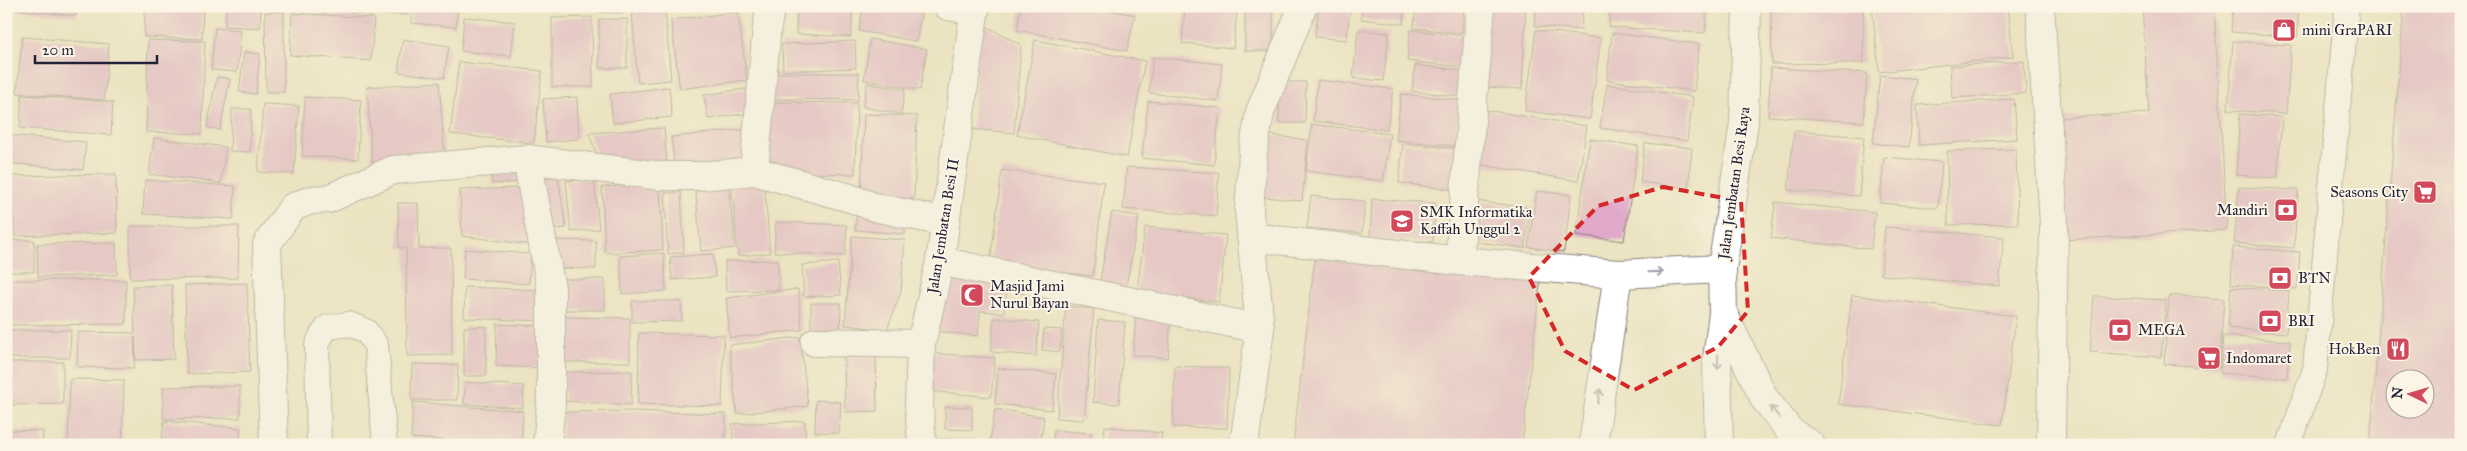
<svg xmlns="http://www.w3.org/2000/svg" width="2467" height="451" font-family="'IM FELL Great Primer',serif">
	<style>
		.building { fill: #e0a9ca; fill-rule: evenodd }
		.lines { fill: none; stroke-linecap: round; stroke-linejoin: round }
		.service-casing { stroke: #86827e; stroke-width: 26 }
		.minor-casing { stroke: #86827e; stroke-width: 30 }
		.tertiary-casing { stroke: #86827e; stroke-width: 30 }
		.service { stroke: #fff; stroke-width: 24 }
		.minor { stroke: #fff; stroke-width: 28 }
		.tertiary { stroke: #fff; stroke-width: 28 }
		.oneway { stroke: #9c9ca7 }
		.marked { fill: none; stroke: #d62828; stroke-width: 4; stroke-dasharray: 10 6; stroke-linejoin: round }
		.labels { text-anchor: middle; stroke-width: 4; stroke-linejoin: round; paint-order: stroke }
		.poi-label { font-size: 15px; fill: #22223b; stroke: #fcf5e5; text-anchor: start }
		.street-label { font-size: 15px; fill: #22223b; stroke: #fcf5e5 }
	</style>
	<rect width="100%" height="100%" fill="#fcf5e5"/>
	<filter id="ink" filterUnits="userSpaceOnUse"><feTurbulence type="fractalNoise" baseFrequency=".02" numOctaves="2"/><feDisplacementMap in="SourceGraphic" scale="10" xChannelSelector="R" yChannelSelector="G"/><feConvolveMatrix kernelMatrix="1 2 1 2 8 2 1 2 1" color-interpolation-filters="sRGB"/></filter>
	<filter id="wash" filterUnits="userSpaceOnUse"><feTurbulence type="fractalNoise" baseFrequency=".0096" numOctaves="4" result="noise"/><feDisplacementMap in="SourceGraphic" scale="20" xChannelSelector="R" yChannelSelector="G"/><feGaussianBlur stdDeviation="1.12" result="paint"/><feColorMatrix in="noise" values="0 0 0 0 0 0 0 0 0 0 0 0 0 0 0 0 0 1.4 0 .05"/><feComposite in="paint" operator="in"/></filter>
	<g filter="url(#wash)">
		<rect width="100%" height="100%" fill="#ebe3c1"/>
		<g id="blocks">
			<path class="building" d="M13 6H78L76 16 13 9Z
				M145 6H203L202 39 144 37Z
				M226 6 261 7 260 28 225 26Z
				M352 6H408V15L351 13Z
				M412 6H458L456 27 411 23Z
				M599 6H625V13L599 12Z
				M797 6H853L851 37 796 34Z
				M863 6H923L916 41 859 31Z
				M1021 6H1089L1135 15 1127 51 1017 30Z
				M1245 6H1273V51H1245Z
				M1319 6H1350L1347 40 1315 37Z
				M1362 6H1405L1403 24 1361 19Z
				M1416 6H1464L1462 33 1414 28Z
				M1484 6H1526L1522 89 1480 87Z
				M1536 6H1583L1581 30 1535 26Z
				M1610 6H1707L1705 33 1609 27Z
				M1784 6H1811V8L1785 10Z
				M1872 6H2008L2013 57 1879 72Z
				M2142 6H2214L2227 230 2063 240 2055 118 2149 113Z
				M2233 6H2299L2297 37 2231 32Z
				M2404 6H2461V445H2370ZM2394 378H2424V408H2394Z
				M1185 7 1237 13 1233 48 1182 43Z
				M1863 9 1864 63 1772 64 1771 11Z
				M665 10 671 80 638 83 632 13Z
				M265 12H284V92H266Z
				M738 12 747 80 680 89 671 20Z
				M292 13 374 18 371 61 290 55Z
				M464 17 515 22 511 56 461 51Z
				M592 17 593 87H552V18Z
				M599 19H627V68H599Z
				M980 23 1021 45 1014 133 972 129Z
				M215 28 241 30 237 72 211 70Z
				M6 30H11V55H6Z
				M1358 30 1389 33 1383 81 1353 78Z
				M1410 30 1467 36 1465 67 1407 61Z
				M1536 30 1601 38 1590 119 1525 111Z
				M1612 33 1699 44 1694 91 1607 80Z
				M22 37 109 44 104 100 17 93Z
				M403 39 449 46 444 78 398 72Z
				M870 39 927 49 920 90 864 80Z
				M148 40 205 41 202 134 146 132Z
				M1035 40 1145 61 1127 157 1017 135Z
				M855 41 856 68 783 71 782 44Z
				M2233 41 2291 45 2286 114 2228 110Z
				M244 52 260 54 256 94 239 92Z
				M1153 57 1222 64 1218 101 1149 93Z
				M2024 61 2026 93 1952 98 1950 66Z
				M459 62 542 71 534 143 450 134Z
				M1415 65 1468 71 1466 97 1412 91Z
				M1771 68 1867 73 1864 122 1768 116Z
				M768 73H859L858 100 768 99Z
				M6 75H9V119H6Z
				M1880 75 1916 79 1909 147 1873 143Z
				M217 77 230 79 220 130 207 127Z
				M1318 80 1393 89 1387 130 1313 121Z
				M439 82 445 157 372 162 367 87Z
				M1279 82H1306L1305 123H1279Z
				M867 83 905 90 901 114 863 107Z
				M1607 84 1693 97 1687 141 1600 128Z
				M669 87 672 117 613 123 610 94Z
				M752 88 756 112 708 119 704 95Z
				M1401 94 1460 100 1455 146 1396 140Z
				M22 95 113 102 111 135 20 128Z
				M305 97 361 100 358 159 302 156Z
				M577 97 579 139 546 142 543 99Z
				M2014 99 2017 139 1919 145 1917 105Z
				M1148 101 1220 108 1214 165 1142 158Z
				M764 102 857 103 855 174 763 172Z
				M263 104 299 106 294 174 258 172Z
				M232 109H251L250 152 230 151Z
				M1479 109 1587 126 1578 181 1470 163Z
				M864 114 917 116 914 199 861 197Z
				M2240 114 2282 117 2277 178 2236 175Z
				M1312 124 1390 134 1383 181 1306 171Z
				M664 128 667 165 599 161 589 133Z
				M749 129 752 163 675 171 671 137Z
				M1794 131 1864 137 1859 196 1788 190Z
				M1261 134 1308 140 1302 201 1255 196Z
				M6 135 86 142 83 170 6 163Z
				M154 138 226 147 221 183 149 174Z
				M1590 139 1638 146 1624 241 1576 235Z
				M1403 143 1462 149 1457 190 1399 183Z
				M1645 143 1692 148 1688 188 1640 182Z
				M2016 149 2018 224 1948 225 1947 151Z
				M1884 157 1942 162 1938 208 1880 203Z
				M517 165 519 182 492 184 491 167Z
				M1127 167 1219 173 1216 216 1123 209Z
				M1002 170 1104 182 1093 276 990 264Z
				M116 174 117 233 14 236 12 176Z
				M558 176 566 228 544 231 536 180Z
				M594 178 599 229 571 232 566 181Z
				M764 178 770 253 738 256 731 180Z
				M145 180 235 186 233 219 143 214Z
				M728 182 735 248 701 251 695 185Z
				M660 184 663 250 605 253 602 187Z
				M2239 187 2298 190 2294 248 2234 243Z
				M521 188 533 245 462 236 460 190Z
				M1537 191 1571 195 1564 252 1528 247Z
				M681 192 684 252 668 254 665 193Z
				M1311 196 1365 201 1362 233 1307 228Z
				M1372 199 1435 203 1433 242 1370 239Z
				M1475 201 1530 208 1525 248 1469 241Z
				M1775 202 1875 212 1871 249 1771 238Z
				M398 203H418L419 248H451L452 355 407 356 406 248H399Z
				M1112 212 1139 216 1125 292 1099 287Z
				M857 214 906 218 905 234 855 230Z
				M776 222 847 225 845 256 774 252Z
				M130 226H239L238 278 130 279Z
				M1145 227 1226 235 1219 302 1137 293Z
				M1885 227 2004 237 1999 286 1881 275Z
				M852 236 905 240 901 291 887 330 845 325Z
				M6 240H34V272H6Z
				M547 240 596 241V269L548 268Z
				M116 243 117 275 38 277 37 244Z
				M2233 247 2300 252 2297 289 2231 284Z
				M465 249 531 254 529 284 463 279Z
				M1316 249 1541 275 1522 445H1293Z
				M664 253 666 291 622 294 620 256Z
				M713 254 715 277 672 280 670 257Z
				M778 260 779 290 726 291 725 261Z
				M838 262 841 295 804 297 802 265Z
				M939 275 1008 279 1004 313 980 311 978 336 934 331Z
				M552 279H605V310H552Z
				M6 280H126V324L6 325Z
				M247 283 250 372 187 374 185 285Z
				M172 285 174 359 136 360 135 337 134 368 77 367 78 332 135 333 133 286Z
				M465 287 544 290 543 321 464 318Z
				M2231 287 2289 291 2286 333 2228 328Z
				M798 289 802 330 730 338 726 298Z
				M1852 295 2016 316 2002 425 1838 404Z
				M2169 295 2224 299 2219 368 2164 364Z
				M2094 296 2166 300 2161 357 2090 352Z
				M632 301H681L682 321 632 322Z
				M811 303H841L840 337H811Z
				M1066 306 1094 309 1084 420 1057 418Z
				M1136 314 1171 317 1168 358 1133 355Z
				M557 317 630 318V362H556Z
				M994 318 1039 322 1036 356 991 352Z
				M1098 320 1125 322 1119 404 1093 402Z
				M497 324 544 326 542 368 496 366Z
				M486 326V376H464V327Z
				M1044 329 1062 330 1060 352 1042 350Z
				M6 330H71L70 358H6Z
				M639 333 724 335 722 406 638 404Z
				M2223 336 2290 341 2287 378 2220 373Z
				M800 337 808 406 737 414 729 345Z
				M930 353 995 358 991 397 927 391Z
				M876 356 877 411 845 412 844 357Z
				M6 362H63V404L6 405Z
				M412 364 458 365 457 400H411Z
				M1175 366 1229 368 1227 428 1173 427Z
				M998 368 1056 374 1052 410 995 404Z
				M632 371 631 405 564 401V372Z
				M70 379 124 380 122 445H68Z
				M466 382 524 386 523 408 464 404Z
				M240 386V418L163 419V387Z
				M816 400 841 402 839 433 815 432Z
				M413 402 523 411 521 445 411 438Z
				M945 407H972V430L945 429Z
				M995 409 1044 417 1040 445H1016L990 441Z
				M630 411 726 414 725 445H561L563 412Z
				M164 421 241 428 239 445H161Z
				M805 421 806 445H733L732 424Z
				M1105 426 1162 433 1160 445H1103Z
				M6 430 43 431 42 445H6Z
				M1054 430 1091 433 1090 445H1053Z
				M928 439H974V445H928Z
				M848 440V445H810V443Z"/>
		</g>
	</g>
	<g filter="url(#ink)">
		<use href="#blocks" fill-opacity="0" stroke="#86827e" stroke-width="1"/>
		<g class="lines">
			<g class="service-casing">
				<path id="service" d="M319 445 317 346 321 336 328 327 349 324 366 331 376 345 385 445
					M2289 445 2315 369 2347 6"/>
			</g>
			<g class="minor-casing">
				<path id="minor" d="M948 6 975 11
					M2040 6 2054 224 2051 445
					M527 159 551 288V404L547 445
					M754 171 767 26 771 6
					M1251 237 1459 261 1618 274
					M940 261 1260 329
					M1459 261 1481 6
					M815 342 921 344
					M274 445 267 244 293 207 311 200 328 199 393 170 527 159 661 176H700L754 171 850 198 874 207 945 222
					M1244 445 1260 329 1249 211 1253 152 1260 112 1303 6"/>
			</g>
			<g class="tertiary-casing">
				<path id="tertiary" d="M1723 313 1764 398 1790 431 1811 445
					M922 445 919 405 921 344 940 261 975 6
					M1593 445 1618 274 1722 269
					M1719 445 1717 359 1723 313 1722 269 1744 123 1747 6"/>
			</g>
			<use href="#service" class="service"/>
			<use href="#minor" class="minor"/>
			<use href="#tertiary" class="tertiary"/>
		</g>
		<defs><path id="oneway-shaft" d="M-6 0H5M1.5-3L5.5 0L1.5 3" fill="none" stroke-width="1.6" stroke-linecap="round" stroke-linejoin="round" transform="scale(1.25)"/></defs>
		<g class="oneway">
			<use href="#oneway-shaft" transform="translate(1656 272) rotate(-2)"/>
			<use href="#oneway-shaft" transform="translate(1718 362) rotate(92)"/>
			<use href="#oneway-shaft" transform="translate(1599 396) rotate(-81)"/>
			<use href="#oneway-shaft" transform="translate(1775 412) rotate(-129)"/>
		</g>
	</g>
	<path d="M0 0H2467V451H0ZM1663 187 1741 201 1748 311 1718 347 1634 390 1565 351 1529 277 1598 206Z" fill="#ebe3c1" fill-opacity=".55" fill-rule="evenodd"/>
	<path class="marked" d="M1663 187 1741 201 1748 311 1718 347 1634 390 1565 351 1529 277 1598 206Z"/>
	<defs>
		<g id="shop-square" transform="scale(1.25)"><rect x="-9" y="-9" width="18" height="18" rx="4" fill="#d1495b" stroke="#fcf5e5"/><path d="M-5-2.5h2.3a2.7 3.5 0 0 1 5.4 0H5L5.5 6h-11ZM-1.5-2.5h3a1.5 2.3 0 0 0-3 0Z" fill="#fff"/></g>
		<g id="supermarket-square" transform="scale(1.25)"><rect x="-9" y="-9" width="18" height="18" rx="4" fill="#d1495b" stroke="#fcf5e5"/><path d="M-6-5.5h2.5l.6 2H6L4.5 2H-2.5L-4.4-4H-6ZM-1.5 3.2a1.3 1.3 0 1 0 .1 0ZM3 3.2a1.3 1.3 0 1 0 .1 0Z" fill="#fff"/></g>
		<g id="bank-square" transform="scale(1.25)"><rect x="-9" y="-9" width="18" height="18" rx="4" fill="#d1495b" stroke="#fcf5e5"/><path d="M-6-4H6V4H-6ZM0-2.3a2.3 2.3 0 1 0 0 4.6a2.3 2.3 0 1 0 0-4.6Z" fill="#fff"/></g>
		<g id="school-square" transform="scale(1.25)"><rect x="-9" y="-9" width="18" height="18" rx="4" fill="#d1495b" stroke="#fcf5e5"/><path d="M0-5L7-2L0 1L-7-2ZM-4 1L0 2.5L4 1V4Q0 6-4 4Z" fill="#fff"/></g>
		<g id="mosque-square" transform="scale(1.25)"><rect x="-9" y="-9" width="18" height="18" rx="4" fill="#d1495b" stroke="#fcf5e5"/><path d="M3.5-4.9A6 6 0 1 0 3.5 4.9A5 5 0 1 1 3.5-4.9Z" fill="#fff"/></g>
		<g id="restaurant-square" transform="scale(1.25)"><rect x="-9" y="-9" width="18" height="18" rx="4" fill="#d1495b" stroke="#fcf5e5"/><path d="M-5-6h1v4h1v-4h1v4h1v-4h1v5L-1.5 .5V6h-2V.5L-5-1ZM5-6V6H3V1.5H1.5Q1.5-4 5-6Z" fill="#fff"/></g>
	</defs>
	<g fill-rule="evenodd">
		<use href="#shop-square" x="2284" y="30"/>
		<use href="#supermarket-square" x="2425" y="192"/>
		<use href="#bank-square" x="2286" y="210"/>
		<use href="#school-square" x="1402" y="221"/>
		<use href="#bank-square" x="2280" y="278"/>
		<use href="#mosque-square" x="972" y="295"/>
		<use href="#bank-square" x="2270" y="321"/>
		<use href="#bank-square" x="2120" y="330"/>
		<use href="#restaurant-square" x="2398" y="349"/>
		<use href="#supermarket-square" x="2209" y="358"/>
	</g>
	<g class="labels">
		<g class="poi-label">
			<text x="2302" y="35">mini GraPARI</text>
			<text x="2408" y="197" text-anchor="end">Seasons City</text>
			<text x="2268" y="215" text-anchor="end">Mandiri</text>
			<text x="1420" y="217">SMK Informatika<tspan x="1420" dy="17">Kaffah Unggul 2</tspan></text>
			<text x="2298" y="283">BTN</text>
			<text x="990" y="291">Masjid Jami<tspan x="990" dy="17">Nurul Bayan</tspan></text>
			<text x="2288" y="326">BRI</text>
			<text x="2138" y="335">MEGA</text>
			<text x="2380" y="354" text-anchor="end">HokBen</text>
			<text x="2226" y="363">Indomaret</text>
		</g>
		<g class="street-label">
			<text transform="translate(1734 183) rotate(-82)" y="5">Jalan Jembatan Besi Raya</text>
			<text transform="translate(943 226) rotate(-81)" y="5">Jalan Jembatan Besi II</text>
		</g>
	</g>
	<rect width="2467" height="451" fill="none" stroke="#fcf5e5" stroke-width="25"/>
	<g transform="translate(2410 394) rotate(275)"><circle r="24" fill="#fcf5e5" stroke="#a5a1a1"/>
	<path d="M0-4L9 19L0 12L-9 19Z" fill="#d1495b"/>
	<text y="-8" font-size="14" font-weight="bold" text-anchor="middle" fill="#22223b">N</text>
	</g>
	<path d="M35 55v8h122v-8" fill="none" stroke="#22223b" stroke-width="2.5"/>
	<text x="42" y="55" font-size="15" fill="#22223b" stroke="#fcf5e5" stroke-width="4" paint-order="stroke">20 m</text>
</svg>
